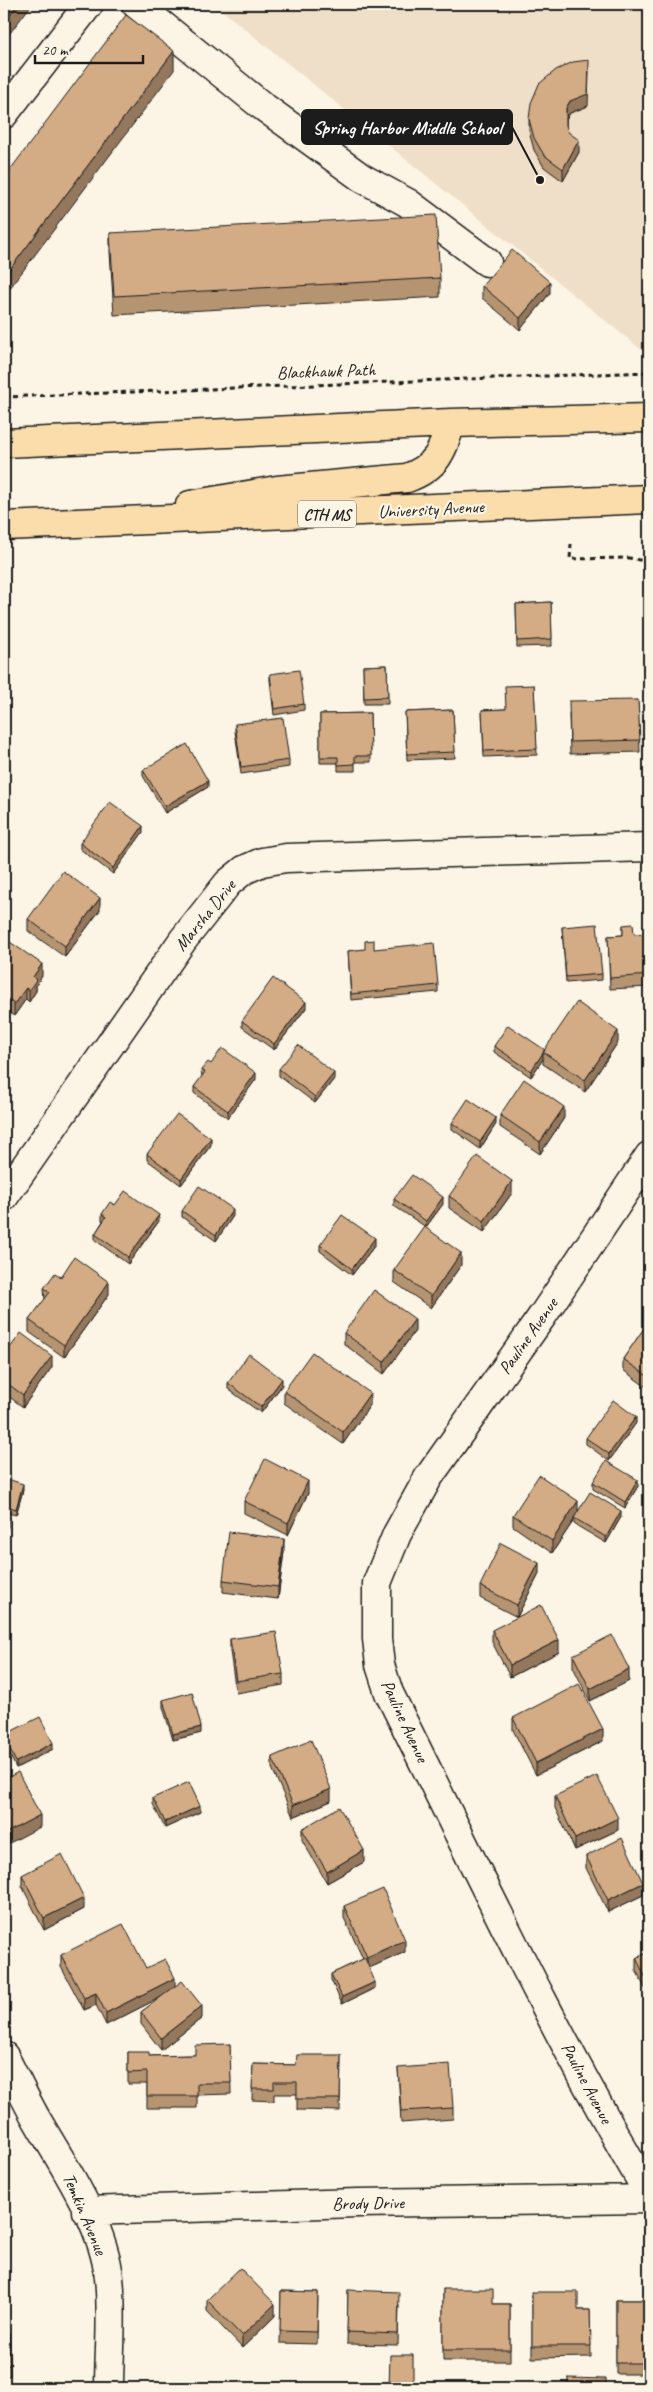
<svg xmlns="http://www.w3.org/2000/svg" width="653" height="2392" font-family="Caveat,sans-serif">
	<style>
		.built { fill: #f0dfc8 }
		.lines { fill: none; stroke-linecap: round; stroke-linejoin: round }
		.minor-casing { stroke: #1c1c1c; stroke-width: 31 }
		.major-casing { stroke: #1c1c1c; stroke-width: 31 }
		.path { stroke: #1c1c1c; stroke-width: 3; stroke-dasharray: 5 4; stroke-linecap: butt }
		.minor { stroke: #fcf5e5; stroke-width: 28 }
		.major { stroke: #faddab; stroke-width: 28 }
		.wall { fill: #b59472; stroke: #1c1c1c }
		.shaded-wall { fill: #94785d; stroke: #1c1c1c }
		.building { fill: #d3ac85; stroke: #1c1c1c }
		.labels { text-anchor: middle; stroke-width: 4.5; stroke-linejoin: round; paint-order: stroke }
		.shield { fill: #fcf5e5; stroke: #5f5d58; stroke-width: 1 }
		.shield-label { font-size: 16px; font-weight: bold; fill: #1c1c1c }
		.street-label { font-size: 18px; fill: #1c1c1c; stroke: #fcf5e5 }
		.leader { fill: none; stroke: #1c1c1c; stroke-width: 2 }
		.callout-dot { fill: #1c1c1c; stroke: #fcf5e5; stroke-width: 2 }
		.callout { fill: #1c1c1c; stroke: #1c1c1c; stroke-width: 2 }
		.callout-label { font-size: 19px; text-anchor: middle; font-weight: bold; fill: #fff }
	</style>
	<rect width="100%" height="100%" fill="#fcf5e5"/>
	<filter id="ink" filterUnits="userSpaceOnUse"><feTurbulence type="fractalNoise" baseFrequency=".02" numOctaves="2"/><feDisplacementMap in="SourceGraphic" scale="10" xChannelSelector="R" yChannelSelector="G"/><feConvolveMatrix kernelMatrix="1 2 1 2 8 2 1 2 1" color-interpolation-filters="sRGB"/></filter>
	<g filter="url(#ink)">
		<path class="built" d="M214 4H649V356Z"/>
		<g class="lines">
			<g class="minor-casing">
				<path id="minor" d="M136 4 261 105 362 178 408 203 487 262
					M4 114 89 4
					M649 1156 543 1315 428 1478 397 1534 377 1583V1639L380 1665 389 1693C473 1861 553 2032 649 2194
					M4 1197 183 940 228 883 244 870 262 862 286 858 649 847
					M4 2056C15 2077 25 2099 37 2120 63 2165 104 2225 109 2278 113 2314 109 2352 109 2388
					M86 2211 358 2203 649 2199"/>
			</g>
			<g class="major-casing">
				<path id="major" d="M4 443 451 423 649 418
					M190 505 277 490 407 478C437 467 442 452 451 423
					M4 526 649 499"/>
			</g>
			<path class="path" d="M4 397 649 372
				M571 544 570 559 629 558 649 562"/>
			<use href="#minor" class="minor"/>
			<use href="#major" class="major"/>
		</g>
		<path class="wall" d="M588 106 570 113 566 120V126L568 132 579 152 563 181 544 167 534 150 529 131V119Z
			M110 233 440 278V297L114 315 110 252Z
			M482 286 550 293 520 330 482 298Z
			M551 602 552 646 517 647 516 604Z
			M644 649H649V698H645Z
			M387 665 388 704H364L363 666Z
			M270 674 304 704V710L274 715 270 680Z
			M534 685 537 755 484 757 482 710 505 709Z
			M638 700 640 752 570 754 569 713Z
			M453 710 455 758 407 760 405 712Z
			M370 713 371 762H355V771H338V763H320V714Z
			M235 724 289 760V767L241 774 235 731Z
			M143 770 208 787 165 813 143 776Z
			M143 832 113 874 80 849V843Z
			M100 910 65 957 28 931V919Z
			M623 925 634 934 649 933V987L610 989 608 936 623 935Z
			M562 927 602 974V980L566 983Z
			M4 945 42 976 36 985V991L29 1002 26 999 14 1016 4 1008Z
			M374 949 438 985V992L351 1000 348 951Z
			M306 1008 274 1050 242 1027V1021Z
			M618 1042 585 1092 543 1064V1059L531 1077 494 1052V1046L545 1050Z
			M211 1064 256 1079 228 1118 194 1093V1087L202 1077 201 1070Z
			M279 1069 334 1079 315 1103 279 1076Z
			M500 1115 564 1118 540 1154 500 1127Z
			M452 1123 496 1124 480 1149 452 1129Z
			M211 1145 181 1185 147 1160V1154Z
			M512 1193 484 1232 449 1208V1196Z
			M394 1199 443 1204 426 1227 394 1206Z
			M115 1205 159 1221 128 1264 95 1240V1234L103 1221 102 1220V1214Z
			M182 1211 233 1216 216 1241 182 1217Z
			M320 1245H375L352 1275 320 1251Z
			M461 1265 431 1308 394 1282V1270Z
			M44 1288 109 1294 64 1357 29 1332V1320L45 1300Z
			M649 1321V1389L623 1370V1359Z
			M415 1331 384 1374 344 1344V1333Z
			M4 1356 52 1367 23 1407 4 1393Z
			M228 1383 282 1385 261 1413 228 1389Z
			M284 1391 370 1405 343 1444 284 1403Z
			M636 1423 609 1461 586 1444V1438Z
			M4 1478 23 1490 16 1515 4 1512Z
			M593 1482 638 1486 625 1508 593 1489Z
			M308 1493 288 1535 244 1513V1501Z
			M578 1510 621 1517 606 1543 574 1524V1520L552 1553 513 1526V1515Z
			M284 1551 278 1599 223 1592V1580Z
			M539 1574 517 1617 480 1598V1586Z
			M492 1630 559 1652 510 1677 492 1642Z
			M230 1639 283 1674V1685L236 1693 230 1651Z
			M573 1655 629 1681 590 1701 573 1667Z
			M163 1700 201 1733 173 1740 163 1707Z
			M513 1718 603 1741 536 1775 513 1730Z
			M4 1735 53 1749 16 1768 4 1743Z
			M272 1757 331 1801 293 1817 272 1768Z
			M555 1796 618 1830 575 1850 555 1808Z
			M153 1798 200 1812 165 1828 153 1804Z
			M302 1829 364 1862 327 1883 302 1840Z
			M586 1856 643 1895 608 1912 586 1868Z
			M22 1875 84 1909 44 1930 22 1886Z
			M649 1878V1898L643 1887V1881Z
			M344 1906 405 1952 369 1968 375 1988 342 2004 331 1980V1974L363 1959 344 1918Z
			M649 1952V1996L636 1970V1958Z
			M61 1955 146 1968 175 1987 202 2018 161 2050 141 2024V2012L163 1996 106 2025 96 2005 84 2010 61 1967Z
			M230 2044 231 2094 197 2095V2108H147V2084H128V2052L149 2056 195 2055Z
			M341 2055 340 2111 297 2110V2094H274V2101L252 2100 253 2064 296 2065Z
			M398 2068 453 2108V2119L401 2123Z
			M443 2289 493 2304H510V2361H443Z
			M348 2290 399 2304 398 2345 347 2344Z
			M281 2291 318 2292 317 2344 280 2343Z
			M532 2292 578 2310H590L591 2357 532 2358Z
			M207 2300 275 2316 242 2348 207 2311Z
			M616 2300H649V2374H616Z
			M4 2333H9L10 2376H4Z"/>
		<path class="shaded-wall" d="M18 4H32L4 41V22Z
			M174 51V70L4 296V277Z
			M589 71 588 106 570 113 566 120V136V108Z
			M579 140V152L563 181V169Z
			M550 282V293L520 330V318Z
			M208 781V787L165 813V806Z
			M143 826V832L113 874V868Z
			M100 898V910L65 957V946Z
			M42 964V976L36 985V991L29 1002V990L33 977Z
			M26 988V999L14 1016V1004Z
			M306 1002V1008L274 1050V1044Z
			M618 1031V1042L585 1092V1080Z
			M543 1053V1059L531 1077V1071Z
			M256 1073V1079L228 1118V1111Z
			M334 1073V1079L315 1103V1097Z
			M564 1107V1118L540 1154V1142Z
			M496 1118V1124L480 1149V1142Z
			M211 1138V1145L181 1185V1179Z
			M512 1181V1193L484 1232V1221Z
			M443 1197V1204L426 1227V1221Z
			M233 1209V1216L216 1241V1235Z
			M159 1215V1221L128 1264V1257Z
			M375 1238V1245L352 1275V1269Z
			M461 1253V1265L431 1308V1296Z
			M109 1282V1294L64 1357V1345Z
			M415 1319V1331L384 1374V1362Z
			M52 1356V1367L23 1407V1395Z
			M282 1379V1385L261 1413V1407Z
			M370 1393V1405L343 1444V1432Z
			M636 1417V1423L609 1461V1454Z
			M638 1480V1486L625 1508V1502Z
			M308 1481V1493L288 1535V1523Z
			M23 1484V1490L16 1515V1509Z
			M578 1501V1513L574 1518V1520L552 1553V1541Z
			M621 1511V1517L606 1543V1537Z
			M8 1519V1526L4 1538V1532Z
			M284 1539V1551L278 1599V1587Z
			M539 1563V1574L517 1617V1605Z
			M559 1640V1652L510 1677V1665Z
			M629 1669V1681L590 1701V1689Z
			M201 1727V1733L173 1740V1734Z
			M603 1729V1741L536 1775V1763Z
			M53 1743V1749L16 1768V1762Z
			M331 1789V1801L293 1817V1805Z
			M200 1806V1812L165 1828V1822Z
			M40 1815V1827L4 1846V1834Z
			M618 1818V1830L575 1850V1839Z
			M364 1850V1862L327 1883V1872Z
			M643 1883V1895L608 1912V1900Z
			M84 1898V1909L44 1930V1918Z
			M405 1940V1952L367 1969V1957Z
			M175 1978V1990L106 2025V2013Z
			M375 1982V1988L342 2004V1997Z
			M96 1993V2005L84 2010V1998Z
			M202 2006V2018L161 2050V2038Z
			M275 2304V2316L242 2348V2336Z"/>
		<path class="building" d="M4 4H18L4 22Z
			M126 15 174 51 4 277V178Z
			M589 60 588 94 570 101 566 108V125L568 132 579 140 563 169 544 155 534 138 529 119 531 103 539 84 556 70 573 62Z
			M436 215 440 278 114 296 110 233Z
			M512 250 550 282 520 318 482 286Z
			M551 602 552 639 517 641 516 604Z
			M644 649H649V686H645Z
			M387 665 388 697 364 698 363 666Z
			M299 670 304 704 274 709 270 674Z
			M534 685 537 749 484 751 482 710 506 709 505 686Z
			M638 700 640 740 570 742 569 701Z
			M453 710 455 752 407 754 405 712Z
			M370 713 371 756H355V764L338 765V757H320V714Z
			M283 718 289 760 241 767 235 724Z
			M187 744 208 781 165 806 143 770Z
			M110 802 143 826 113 868 80 843Z
			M63 871 100 898 65 946 28 919Z
			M597 924 602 974 566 977 562 927Z
			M633 924 634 934 649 933V975L610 978 608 936 623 935V925Z
			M7 940 42 964 33 977 36 980 29 990 26 988 14 1004 4 996V945Z
			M374 940V949L434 943 438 985 351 994 348 951 365 949V941Z
			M273 978 306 1002 274 1044 242 1021Z
			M577 1002 618 1031 585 1080 543 1052Z
			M508 1025 545 1050 531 1071 494 1046Z
			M298 1045 334 1073 315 1097 279 1069Z
			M222 1048 256 1073 228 1111 194 1087 205 1072 201 1070 208 1062 211 1064Z
			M524 1079 564 1107 540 1142 500 1115Z
			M468 1099 496 1118 480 1142 452 1123Z
			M177 1114 211 1138 181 1179 147 1154Z
			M477 1156 512 1181 484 1221 449 1196Z
			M412 1175 443 1197 426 1221 394 1199Z
			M199 1186 233 1209 216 1235 182 1211Z
			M125 1191 159 1215 128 1257 95 1234 106 1217 102 1214 110 1202 115 1205Z
			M342 1215 375 1238 352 1269 320 1245Z
			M425 1227 461 1253 431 1296 394 1270Z
			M74 1257 109 1282 64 1345 29 1320 50 1292 44 1288 55 1273 61 1277Z
			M374 1290 415 1319 384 1362 344 1333Z
			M649 1321V1377L623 1359Z
			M21 1333 52 1356 23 1395 4 1381V1356Z
			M312 1352 370 1393 343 1432 284 1391Z
			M249 1354 282 1379 261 1407 228 1383Z
			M613 1400 636 1417 609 1454 586 1438Z
			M265 1459 308 1481 288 1523 244 1501Z
			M606 1461 638 1480 625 1502 593 1482Z
			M539 1475 578 1501 552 1541 513 1515Z
			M4 1478 23 1484 16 1509 4 1505Z
			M590 1492 621 1511 606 1537 574 1518Z
			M4 1518 8 1519 4 1532Z
			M229 1532 284 1539 278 1587 223 1580Z
			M501 1543 539 1563 517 1605 480 1586Z
			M541 1605 559 1640 510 1665 492 1630Z
			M276 1632 283 1674 236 1681 230 1639Z
			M612 1635 629 1669 590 1689 573 1655Z
			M579 1684 603 1729 536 1763 513 1718Z
			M192 1692 201 1727 173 1734 163 1700Z
			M40 1717 53 1743 16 1762 4 1737V1735Z
			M311 1740 331 1789 293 1805 272 1757Z
			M18 1772 40 1815 4 1834V1780Z
			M597 1776 618 1818 575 1839 555 1796Z
			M189 1782 200 1806 165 1822 153 1798Z
			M339 1807 364 1850 327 1872 302 1829Z
			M622 1838 643 1883 608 1900 586 1856Z
			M62 1854 84 1898 44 1918 22 1875Z
			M649 1878V1892L643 1881Z
			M383 1889 405 1940 367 1957 344 1906Z
			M123 1924 146 1968 165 1959 175 1978 106 2013 96 1993 84 1998 61 1955Z
			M649 1952V1984L636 1958Z
			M365 1958 375 1982 342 1997 331 1974Z
			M182 1981 202 2006 161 2038 141 2012Z
			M230 2044 231 2083H197V2096H147V2072L128 2073V2052H149V2056L195 2055V2045Z
			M297 2055H341L340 2099H297V2082H274V2089H252L253 2064 296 2065Z
			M450 2064 453 2108 401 2111 398 2068Z
			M240 2268 275 2304 242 2336 207 2300Z
			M443 2289H493V2304H510V2350H443Z
			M348 2290 399 2292 398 2334 347 2332Z
			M281 2291 318 2292 317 2332 280 2331Z
			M532 2292H578V2310H590L591 2346H532Z
			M616 2300H649V2363H616Z
			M4 2333H9L10 2365H4Z
			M390 2355H413V2388H389Z
			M568 2378 606 2379V2388H568Z"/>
	</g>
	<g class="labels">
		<rect class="shield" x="298" y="500.5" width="58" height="27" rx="4"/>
		<g class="shield-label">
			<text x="327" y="520">CTH MS</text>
		</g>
		<g class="street-label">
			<text transform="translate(326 371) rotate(-2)" y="6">Blackhawk Path</text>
			<text transform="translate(431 509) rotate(-3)" y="6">University Avenue</text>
			<text transform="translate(205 915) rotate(-51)" y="6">Marsha Drive</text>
			<text transform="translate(528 1336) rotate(-55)" y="6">Pauline Avenue</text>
			<text transform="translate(405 1721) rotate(65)" y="6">Pauline Avenue</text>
			<text transform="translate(587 2083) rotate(62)" y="6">Pauline Avenue</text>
			<text transform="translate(368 2203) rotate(-1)" y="6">Brody Drive</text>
			<text transform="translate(85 2214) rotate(67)" y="6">Temkin Avenue</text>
		</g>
	</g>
	<path class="leader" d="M540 180L512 127"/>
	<circle class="callout-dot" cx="540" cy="180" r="5"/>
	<rect class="callout" x="302" y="110" width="210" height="34" rx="5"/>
	<g class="callout-label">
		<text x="407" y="134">Spring Harbor Middle School</text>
	</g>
	<rect width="653" height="2392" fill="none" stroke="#fcf5e5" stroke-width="20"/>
	<rect x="10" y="10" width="633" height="2372" fill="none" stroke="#1c1c1c" stroke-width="2" filter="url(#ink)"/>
	<path d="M35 55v8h108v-8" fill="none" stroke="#1c1c1c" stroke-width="2.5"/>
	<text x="42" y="55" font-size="15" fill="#1c1c1c" stroke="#fcf5e5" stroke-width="4" paint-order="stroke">20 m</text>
</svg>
